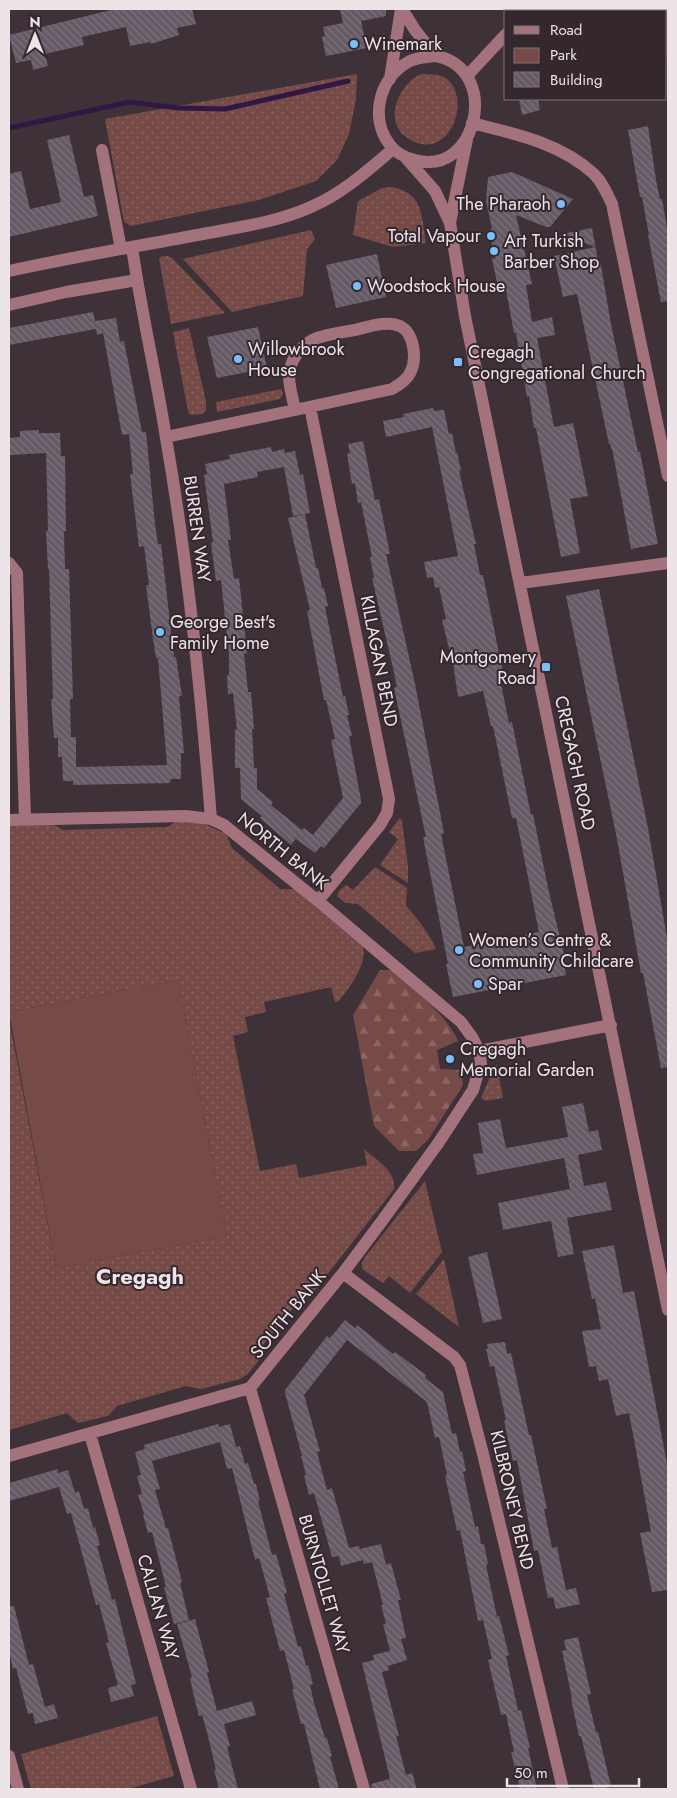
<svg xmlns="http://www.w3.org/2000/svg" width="677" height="1798" font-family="Jost,sans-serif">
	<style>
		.grass { fill: url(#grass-dots) }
		.forest { fill: url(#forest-firs) }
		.green { fill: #764b47 }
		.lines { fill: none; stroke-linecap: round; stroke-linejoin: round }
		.stream { stroke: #2f1944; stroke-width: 5 }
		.building { fill: url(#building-back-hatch) }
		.minor { stroke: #a3727d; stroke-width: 12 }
		.poi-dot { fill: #79bff8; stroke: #34272e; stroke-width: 2 }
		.labels { text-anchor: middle; stroke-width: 4; stroke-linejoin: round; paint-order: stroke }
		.poi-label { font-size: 18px; fill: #ede4e8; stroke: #34272e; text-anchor: start }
		.street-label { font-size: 18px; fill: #ede4e8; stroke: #34272e }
		.district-label { font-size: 22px; font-weight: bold; fill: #ede4e8; stroke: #34272e }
	</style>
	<defs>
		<pattern id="grass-dots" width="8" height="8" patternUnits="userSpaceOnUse" patternTransform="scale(1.25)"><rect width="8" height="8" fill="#764b47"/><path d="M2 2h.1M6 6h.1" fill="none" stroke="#8a6562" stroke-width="1.8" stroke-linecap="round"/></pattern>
		<pattern id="forest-firs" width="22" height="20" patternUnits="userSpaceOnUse" patternTransform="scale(1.25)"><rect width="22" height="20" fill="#764b47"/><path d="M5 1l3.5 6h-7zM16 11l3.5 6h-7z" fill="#8a6562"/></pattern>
		<pattern id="building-back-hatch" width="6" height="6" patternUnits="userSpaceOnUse" patternTransform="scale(1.25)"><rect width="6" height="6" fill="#655a65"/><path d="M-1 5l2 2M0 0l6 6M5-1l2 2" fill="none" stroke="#7b727b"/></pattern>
	</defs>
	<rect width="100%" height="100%" fill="#3f3138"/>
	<path class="grass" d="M357 74 356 99 349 134 337 160 316 181 259 200 131 226 124 222 105 119Z
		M421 74C428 74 437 74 444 77 475 95 449 168 406 137 383 120 399 84 421 74Z
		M391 187C424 193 421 215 426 243L393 247 353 235 358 201 382 188Z
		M311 230 315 239 307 249 303 296 232 312 183 259Z
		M163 256H168L172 258 225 313 171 324 159 258Z
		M189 328 206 401V411L202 414 190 415 188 411 173 332Z
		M281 389 283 394 280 399 217 412 216 402Z
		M400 818 402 821 408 866V883L380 865 398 839 389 832Z
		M179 819 202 823 226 834 232 848 280 889H294L363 947C367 965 351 986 339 1001L335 1002 331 987 264 1002 266 1012 245 1017 248 1032 233 1036 260 1171 296 1164 299 1178 367 1165 364 1149C376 1160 396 1170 394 1189L312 1294 302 1297 263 1345 260 1359 248 1374 240 1379 201 1389 186 1386 117 1406 108 1416 78 1423 67 1413 9 1430V1019L56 1268 227 1236 178 980 9 1012V824L50 823 63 830 168 827Z
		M375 867 407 888 406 906C418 919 428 932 436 949L415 953 358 904 345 903 337 896 339 891 346 885 353 890Z
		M495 1065H497L503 1098 485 1101 481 1098Z
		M425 1181 442 1252 410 1293 389 1276 383 1283 362 1269V1263L365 1257Z
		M444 1259 459 1327 416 1294Z
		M157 1716 174 1776 128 1789H31L21 1754Z"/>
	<path class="forest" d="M380 970H391C414 991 445 1012 458 1041L437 1050 440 1069 461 1070 463 1085 428 1140 416 1151H399L374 1126 353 1015Z"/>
	<path class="green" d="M658 9H668V67L666 53V11H658Z
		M178 980 227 1236 56 1268 9 1012Z"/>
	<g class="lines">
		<path class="stream" d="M9 128 130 102 178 108 225 109 348 81"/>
	</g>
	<path class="building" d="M115 9H192L196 24 177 28 179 35 151 44 150 42 130 46 126 27 82 37 84 45 45 54 48 66 33 70 31 60 16 63 9 35Z
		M340 9H386V16L361 21 367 48 326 56 322 37 325 36 323 27 343 23Z
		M519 99H538L540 110 522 115Z
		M648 126 656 180 660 199H662L668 234V301L661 302 648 235H649L642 197H640L628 130Z
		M69 135 84 197 93 195 98 216 9 237V174L21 171 30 209 61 202 47 140Z
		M512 172 573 199 550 227H546L516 215 532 284 526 285 532 322 552 317 555 335 537 338 554 427 573 423 588 496 570 499 580 553 561 557 536 428H534L529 396 527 397 516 333H514L506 290 499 291 492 259 495 258 489 230 492 229 486 201 488 177Z
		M592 228 598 260H600L611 324 638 452H640L658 544 631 549 613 453 610 444H609L577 294 563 297 554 256 595 247 562 234Z
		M377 254 386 297 336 308 326 265Z
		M93 312 95 321 116 318 120 342 124 341 142 432H146L155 524 158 544H161L174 657H176L182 696H179L184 753H181V779H171L170 783 73 785V781H63L62 757H58V738H54L51 699H53L49 569H48L46 531H48L46 453 9 455V438L20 437V431L39 430V433H60L61 456H65L66 531H64L65 569H69L73 699H70L71 737H76V767L167 765 158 658H156L153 639 146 585H149L144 546 139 547 130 474H133L129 434 122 435 103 333 97 335 95 322 96 329 9 345V328Z
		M258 327 267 368 217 378 207 337Z
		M433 408 434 411 444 410 449 434 452 433 456 453 457 452 461 471H459L476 544H474L480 575H483L502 668 505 683 501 684 509 723 512 722 531 815 533 814 548 888 565 958 563 959 566 975 453 997 446 964H448L423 837H426L394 688 397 687 393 668 372 578H374L370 557H372L361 502 358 503 355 483 352 484 347 454 350 453 348 444 363 441 375 500 379 499 390 554H386L415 684 444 833 441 834 464 947 539 932 516 818H512L493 726H491L483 691 458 697 452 656 451 657 442 620 446 619 439 587 435 588 433 577 427 578 424 562 458 556 432 427 386 437 383 421 404 417 403 414Z
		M271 447 272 452 284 449 285 453 295 451 300 475 303 474 310 513 293 516 284 467 257 472 258 477 224 484 231 540H228L234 579 239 578 247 653 244 654 248 692H251L254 729H252L254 768H257V789L273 802 271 805 302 830 304 828 313 835 343 798 331 740 335 739 326 700H324L307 611 310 610 288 518 305 514 316 568H318L322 588H324L328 606 325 607 343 697 345 696 349 715H347L352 736H349L361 800V803L324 848 321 846 315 853 296 839 300 833 291 845 260 818 262 816 241 799 240 768H235V730H237L233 693 228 694 227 675H229V655L221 580 216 581 211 543 213 542 204 475 207 474 205 464 230 459 229 455Z
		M599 589 648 828 668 944V1067L661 1068 643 973H641L616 834 566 596Z
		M583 1103 589 1132 598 1130 602 1150 578 1155 584 1186 606 1182 612 1210 567 1218 574 1254 558 1257 551 1221 503 1230 498 1203 570 1189 564 1158 477 1175 473 1154 483 1153 478 1123 500 1119 506 1148 568 1137 562 1107Z
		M614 1245 623 1293 634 1291 668 1469V1590L652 1592 640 1533 651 1531 629 1413 616 1416 608 1379 599 1381 596 1366 589 1367 582 1331 601 1329 595 1298 592 1299 582 1251Z
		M487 1252 502 1319 483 1323 468 1257Z
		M345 1320 355 1328 357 1325 393 1354 395 1352 410 1363 426 1375 425 1378 443 1392 452 1434 456 1433 460 1452 462 1451 466 1471 463 1472 475 1527 478 1526 481 1544H484L488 1564 486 1565 497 1617 499 1616 509 1655 506 1656 518 1710 513 1712 521 1710 530 1748H528L537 1789H520L511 1752H514L506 1714 501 1715 488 1660 492 1659 483 1620 478 1621 460 1530 457 1531 445 1476 447 1475 439 1437 435 1438 427 1402 347 1340 304 1395 320 1451 317 1452 327 1490 332 1488 349 1548 359 1546 360 1549 381 1544 386 1565 391 1563 401 1600H398L406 1638 401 1639 407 1660 388 1666 389 1670 382 1672 399 1736H396L406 1775 412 1773 417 1789H372L371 1784 393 1778 390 1779 362 1663 374 1660 373 1655 390 1651 383 1624H386L381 1605H383L372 1562 364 1564 363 1560 341 1566 339 1556 332 1557 314 1493 309 1495 304 1476 306 1475 301 1456H302L285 1393V1390L327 1336 330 1338Z
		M505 1342 507 1354 511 1353 529 1435H531L547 1509H544L552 1548 557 1547 566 1590 576 1588 580 1604 556 1609 553 1597 548 1598 538 1550 534 1551 517 1460 513 1461 504 1421 506 1420 494 1366 490 1367 486 1349H488L487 1344Z
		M218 1424 219 1427 230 1424 236 1447 240 1446 245 1464 248 1463 254 1484H256L260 1501H258L272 1555 276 1554 287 1593 284 1594 298 1647 301 1646 306 1666 308 1665 313 1684 310 1685 314 1703 325 1738H327L332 1756 330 1757 339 1789H320L304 1724H301L292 1689H294L284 1650 280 1651 266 1598 270 1597 259 1558 255 1560 232 1468 227 1469 220 1442 152 1461 160 1489 155 1490 166 1528H168L182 1582 180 1583 189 1620 174 1624 164 1587H166L152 1532 148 1533 143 1515 144 1514 138 1495 142 1494 137 1476 141 1475 135 1452 145 1449 144 1445Z
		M58 1469V1473L68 1470 75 1493 79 1491 84 1509 88 1508 93 1528 95 1527 100 1545 97 1546 112 1600 115 1599 136 1684 131 1685 134 1696 111 1702 108 1688 118 1685 106 1643 109 1642 99 1604 96 1605 71 1513 67 1514 59 1487 9 1501V1483Z
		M9 1606H14L29 1665 33 1664 45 1707 54 1704 58 1718 35 1724 33 1713 28 1714 16 1668 13 1669 9 1651Z
		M195 1619 209 1672 207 1673 217 1711 252 1701 256 1715 224 1724 230 1746 227 1747 238 1789H219L214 1770H216L207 1732 202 1715 199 1716 194 1697 190 1678 192 1677 177 1624Z
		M578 1637 591 1694 587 1695 596 1732H598L611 1786 607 1787 608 1789H594L581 1736H579L571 1699 572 1698 562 1651 566 1650 564 1640Z"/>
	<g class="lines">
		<path class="minor" d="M402 9 415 30 436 56
			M527 11 529 9
			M436 56C502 69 477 178 415 160 406 158 396 153 390 145 369 118 379 77 410 61 419 57 427 57 436 56Z
			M467 76 506 34
			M390 79 401 9
			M472 123C515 134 561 143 594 174 602 182 607 193 612 204L668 476
			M102 150 121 249
			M406 158 435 191 450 223 465 316 668 1310
			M450 223 467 139
			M132 247C141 311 156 374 166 438 188 564 201 691 211 819
			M9 271C73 257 138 246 203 234 239 227 279 222 313 206 343 193 368 170 393 149
			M9 305 66 292 137 280
			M310 407 389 799 387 813 380 825 318 901
			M166 437 295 410 392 389C400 384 408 379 411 371 417 358 414 333 400 326 387 320 368 327 355 330 343 332 329 334 317 338 303 343 289 360 289 376 289 387 293 399 295 410
			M9 563 17 573 25 819
			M521 583 668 563
			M9 820 185 816 211 819 224 825 318 901 461 1022 472 1037 479 1051 481 1063 473 1090 439 1142 382 1221 343 1273 250 1388 9 1456
			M479 1051 611 1025
			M343 1273 454 1357 460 1365 483 1454 563 1789
			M250 1388 364 1789
			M90 1434 191 1789
			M9 1756 18 1789"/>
	</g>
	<g class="poi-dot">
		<circle cx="354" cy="44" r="5"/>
		<circle cx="561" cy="204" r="5"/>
		<circle cx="491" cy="236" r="5"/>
		<circle cx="494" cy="251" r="5"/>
		<circle cx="357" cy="286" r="5"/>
		<circle cx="238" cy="359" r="5"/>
		<rect x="453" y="357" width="10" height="10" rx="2.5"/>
		<circle cx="160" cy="632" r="5"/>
		<rect x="541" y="662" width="10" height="10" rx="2.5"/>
		<circle cx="459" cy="950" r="5"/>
		<circle cx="478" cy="984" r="5"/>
		<circle cx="450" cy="1059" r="5"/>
	</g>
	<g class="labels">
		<g class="poi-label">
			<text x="364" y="50">Winemark</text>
			<text x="551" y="210" text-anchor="end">The Pharaoh</text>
			<text x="481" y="242" text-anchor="end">Total Vapour</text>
			<text x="504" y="247">Art Turkish<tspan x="504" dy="21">Barber Shop</tspan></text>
			<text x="367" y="292">Woodstock House</text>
			<text x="248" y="355">Willowbrook<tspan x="248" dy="21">House</tspan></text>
			<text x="468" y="358">Cregagh<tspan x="468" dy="21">Congregational Church</tspan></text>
			<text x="170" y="628">George Best's<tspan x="170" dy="21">Family Home</tspan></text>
			<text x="536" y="663" text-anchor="end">Montgomery<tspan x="536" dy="21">Road</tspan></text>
			<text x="469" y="946">Women’s Centre &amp;<tspan x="469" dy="21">Community Childcare</tspan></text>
			<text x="488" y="990">Spar</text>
			<text x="460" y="1055">Cregagh<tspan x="460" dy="21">Memorial Garden</tspan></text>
		</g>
		<g class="street-label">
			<text transform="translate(197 529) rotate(82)" y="6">BURREN WAY</text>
			<text transform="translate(379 661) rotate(79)" y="6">KILLAGAN BEND</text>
			<text transform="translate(575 763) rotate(78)" y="6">CREGAGH ROAD</text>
			<text transform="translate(283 851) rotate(39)" y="6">NORTH BANK</text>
			<text transform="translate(288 1314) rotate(-51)" y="6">SOUTH BANK</text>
			<text transform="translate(512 1500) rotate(77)" y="6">KILBRONEY BEND</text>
			<text transform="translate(324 1584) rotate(74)" y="6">BURNTOLLET WAY</text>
			<text transform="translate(158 1607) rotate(74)" y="6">CALLAN WAY</text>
		</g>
		<g class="district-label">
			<text x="140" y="1284">Cregagh</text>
		</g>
	</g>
	<rect width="677" height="1798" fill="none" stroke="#ede4e8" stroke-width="20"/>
	<rect x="504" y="10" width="162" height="90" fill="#34272e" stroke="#7e7378"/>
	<rect x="514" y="26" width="25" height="8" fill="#a3727d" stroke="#7e7378"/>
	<text x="550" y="35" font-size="15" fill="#ede4e8">Road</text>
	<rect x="514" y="48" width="25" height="15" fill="#764b47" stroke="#7e7378"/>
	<text x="550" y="60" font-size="15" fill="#ede4e8">Park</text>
	<rect x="514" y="72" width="25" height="15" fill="url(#building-back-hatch)" stroke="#7e7378"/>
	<text x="550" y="85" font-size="15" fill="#ede4e8">Building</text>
	<g transform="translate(35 35)" stroke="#34272e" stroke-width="4" paint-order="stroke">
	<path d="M0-4L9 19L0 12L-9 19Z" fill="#ede4e8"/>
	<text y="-8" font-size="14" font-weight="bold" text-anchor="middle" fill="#ede4e8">N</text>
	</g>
	<path d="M507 1778v8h132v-8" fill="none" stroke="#ede4e8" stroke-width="2.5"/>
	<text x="514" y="1778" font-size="15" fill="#ede4e8" stroke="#34272e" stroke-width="4" paint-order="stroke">50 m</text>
</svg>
